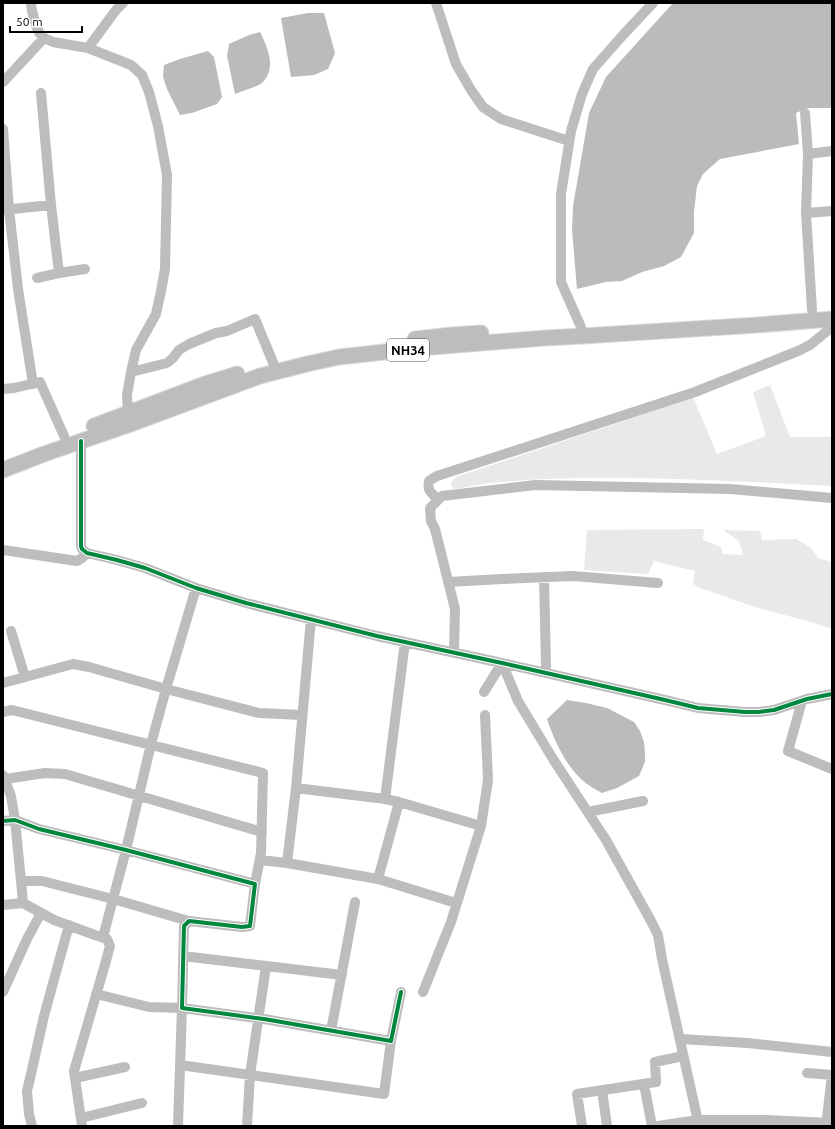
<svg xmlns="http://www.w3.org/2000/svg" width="835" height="1129" font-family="Ubuntu,sans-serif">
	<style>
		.green { fill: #e9e9e9 }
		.water { fill: #bbb }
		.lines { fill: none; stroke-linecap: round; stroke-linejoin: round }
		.highway-casing { stroke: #dbdbdb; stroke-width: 17 }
		.minor { stroke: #bdbdbd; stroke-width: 10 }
		.highway { stroke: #bdbdbd; stroke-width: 15 }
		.cycleway-casing { stroke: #fff; stroke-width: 6 }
		.cycleway { stroke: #00873e; stroke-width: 4 }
		.labels { text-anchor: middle; stroke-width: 3; stroke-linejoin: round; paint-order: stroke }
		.shield { fill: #fff; stroke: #4c4c4c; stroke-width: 1 }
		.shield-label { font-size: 13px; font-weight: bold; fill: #000 }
	</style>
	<rect width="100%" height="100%" fill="#fff"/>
	<path class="green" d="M770 385 790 437H832V486C749 482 666 477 583 478 540 479 497 480 455 489L452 487 451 482 456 477 603 428 693 397 717 454 766 436 753 392Z
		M704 529 703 540 721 547 723 554 743 555 739 541 723 530 760 531 762 540 796 539 810 547 818 558 832 562V629L811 622 758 608 700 588 693 584 695 571 654 561 648 574 584 570 587 530Z"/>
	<path class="water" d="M673 3H832V108H807L796 113 799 144 720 159 703 174 697 186 694 212V233L681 257 664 266 642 272 622 281 606 282 577 289 572 229 573 206 589 113 606 77Z
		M308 13H324L335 53 328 69 314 75 291 77 281 18Z
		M260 32C268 48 277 68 262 83 257 87 242 91 235 94L227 56 229 44 249 35Z
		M208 51 214 57 222 97 217 104 192 113 180 115 167 89 163 77 164 65 180 59Z
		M567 700 586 703 607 708 634 722 640 731 644 742 645 754V762L639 776 617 788 602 793C595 789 587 785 581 779 565 764 554 740 547 719Z"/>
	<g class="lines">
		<g class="highway-casing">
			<path id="highway" d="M415 339 451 335 481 333
				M94 426 205 384 237 374
				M3 470 44 454 128 425 260 376 307 364 339 357 420 348 545 338 583 336 757 325 832 319"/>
		</g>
		<path class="minor" d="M31 3 32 11 37 28 40 34 44 38 53 42 88 48 131 65 142 75 149 92 158 126 167 175 165 269 161 291 156 314 136 350 131 372 127 395 128 414
			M436 3 456 64 471 90 483 107 501 119 569 141
			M88 48 116 10 123 3
			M3 82 44 38
			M41 93 51 205
			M805 113 808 154
			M3 129 9 209 18 289 33 384
			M832 151 808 154 806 213 832 211
			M3 210 51 205 59 273
			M806 213 812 310
			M37 278 59 273 85 269
			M583 336 581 327 561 282V194L571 131 582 94 593 69 623 35 653 3
			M131 372 167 363 173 358 179 350 189 344 216 333 227 331 255 319 277 372
			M3 389 14 388 40 382 64 436
			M81 441V546L82 549 87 553 117 560 145 568 196 588 246 603 377 636 502 663 665 700 698 708 745 712H759L774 710 807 699 832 694
			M438 499C431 493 427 491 429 481L437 476 695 392 798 351 810 345 832 327
			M3 550 77 561 82 558 87 553
			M544 577 546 666 545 673
			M448 582 502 579 573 576 658 583
			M11 631 25 677
			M405 642 385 799 399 802 378 879 456 903
			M454 652 455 609 435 529 431 521 430 508 442 496 535 485 730 489 832 498
			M502 663 518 701 553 759 606 840 651 921 658 935 662 959 699 1126
			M3 683 73 664 89 667 166 689 259 713 302 715
			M484 692 502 663
			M802 701 788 751 832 769
			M3 712 12 710 263 773 261 853 255 884
			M3 775 11 796 15 820 21 881H42L113 899 189 921
			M5 779 45 773 65 774 262 832
			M296 788 385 799
			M399 802 481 826 488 780 485 715
			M588 812 643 801
			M3 821 15 820 39 829 126 850 255 884 250 926 242 927 189 921 184 926 182 1008 264 1019 391 1041 401 992
			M260 860 287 863 378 879
			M287 863 296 788 311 619
			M21 881 23 903
			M3 905 23 903 54 920 95 935 107 939 110 946 106 961 74 1071 82 1126
			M103 937 126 850 151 744 166 689 196 588
			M183 956 342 975
			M3 992 27 939 41 913
			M423 992 451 922 481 826
			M96 994 149 1007 182 1008 178 1126
			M331 1031 355 902
			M680 1039 748 1043 832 1052
			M180 1065 384 1094 391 1041
			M807 1073 832 1075 826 1126
			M75 1078 125 1067
			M644 1084 652 1126
			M602 1090 607 1126
			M81 1118 142 1103
			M32 1126 29 1114 27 1091 31 1074 44 1016 69 925
			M247 1126 250 1075 266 966
			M582 1126 577 1094 656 1082 655 1062 683 1056
			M658 1126 698 1120H765L832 1123"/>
		<use href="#highway" class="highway"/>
		<g class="cycleway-casing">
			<path id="cycleway" d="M81 441V546L82 549 87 553 117 560 145 568 196 588 246 603 377 636 502 663 665 700 698 708 745 712H759L774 710 807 699 832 694
				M3 821 15 820 39 829 126 850 255 884 250 926 242 927 189 921 184 926 182 1008 264 1019 391 1041 401 992"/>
		</g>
		<use href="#cycleway" class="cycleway"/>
	</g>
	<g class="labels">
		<rect class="shield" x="387" y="339" width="42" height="22" rx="3"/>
		<g class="shield-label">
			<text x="408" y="355">NH34</text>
		</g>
	</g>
	<rect width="835" height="1129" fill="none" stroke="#000000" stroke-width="8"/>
	<path d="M10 26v6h72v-6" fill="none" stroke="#000000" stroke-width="2"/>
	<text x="16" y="26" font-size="12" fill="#000000" stroke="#ffffff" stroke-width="3" paint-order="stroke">50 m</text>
</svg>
